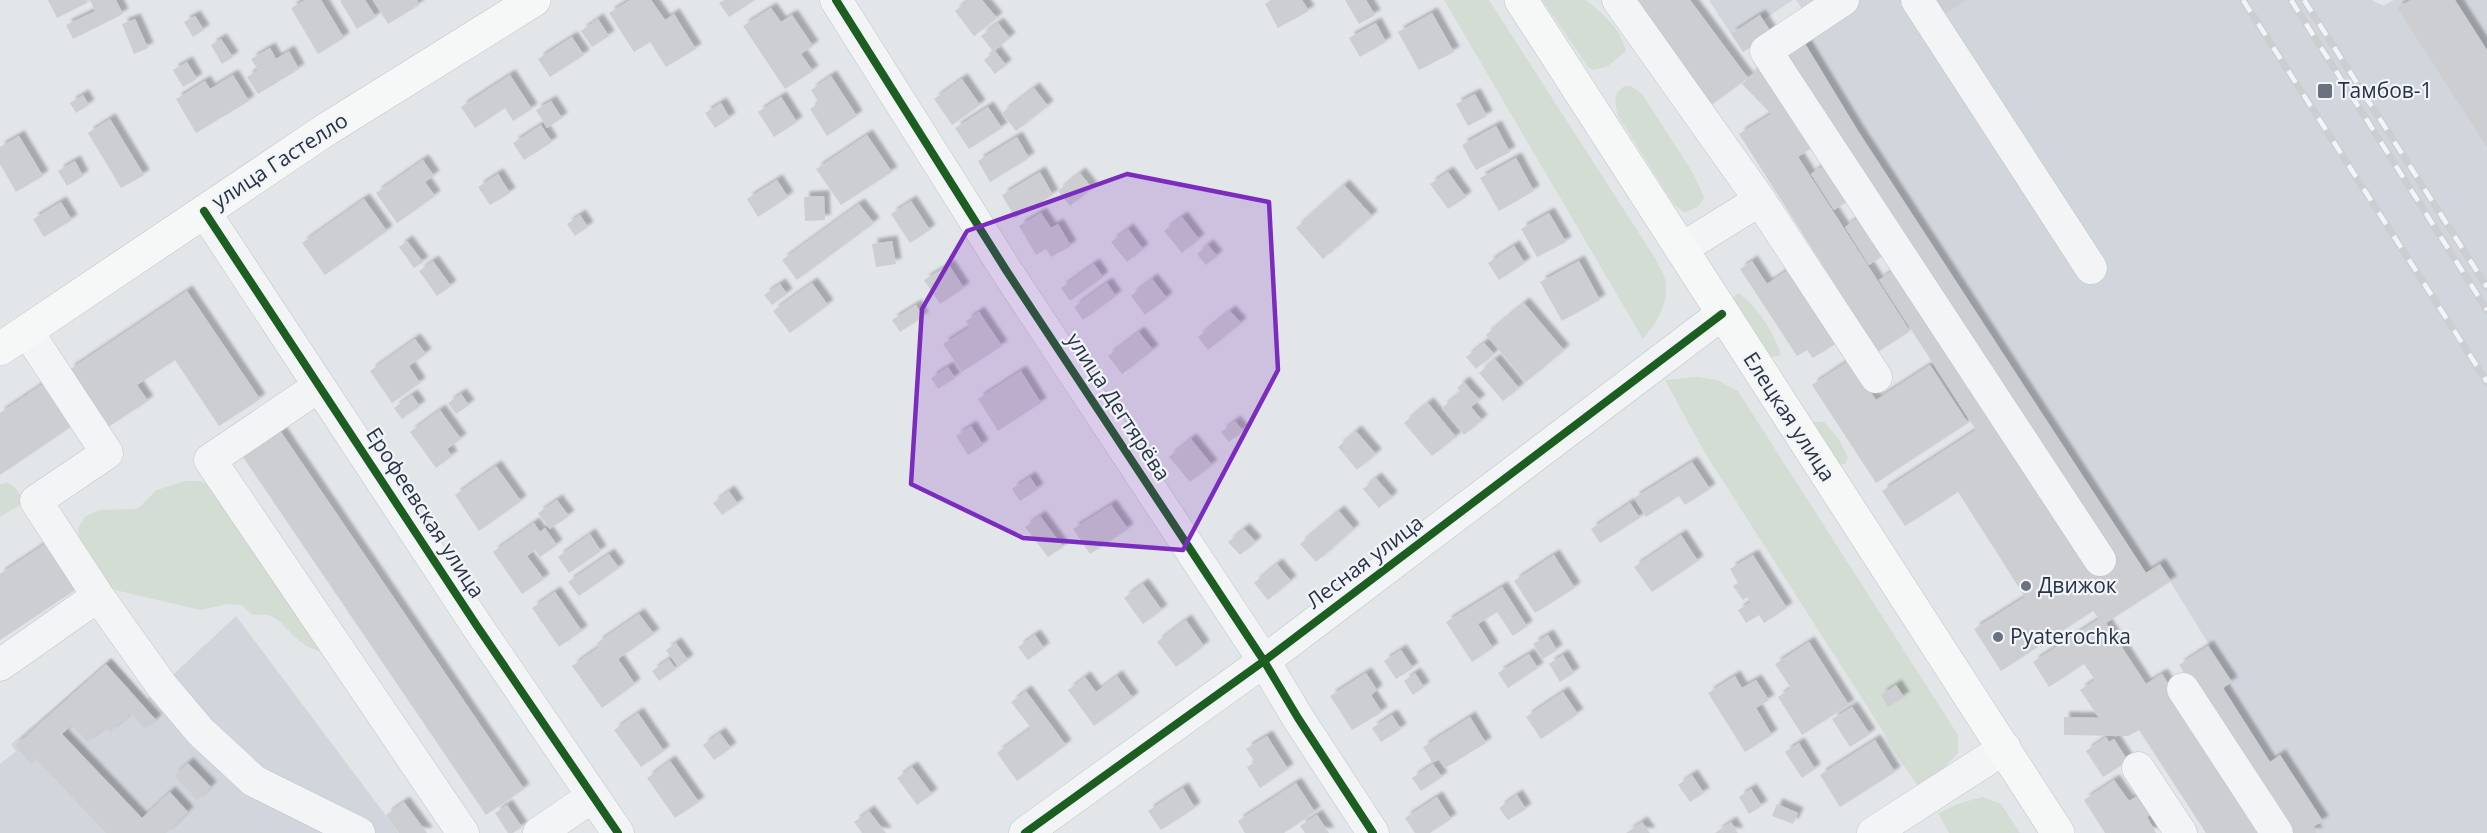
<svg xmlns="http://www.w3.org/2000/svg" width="2487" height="833" font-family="'Open Sans',sans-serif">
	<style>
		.built { fill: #d1d5dc }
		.green { fill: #d4ddd4 }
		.building { fill: #ccced1; filter: url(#shadow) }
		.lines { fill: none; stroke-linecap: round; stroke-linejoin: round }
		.minor-casing { stroke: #c1c4c7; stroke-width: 33 }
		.major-casing { stroke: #bfc3c7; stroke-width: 34 }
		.minor { stroke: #f3f4f5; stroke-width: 32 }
		.major { stroke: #f6f7f7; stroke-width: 33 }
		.rail-casing { stroke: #ccced0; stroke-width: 7 }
		.rail { stroke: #f1f4f8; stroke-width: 4.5; stroke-dasharray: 14; stroke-linecap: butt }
		.cycleway-casing { stroke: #f1f4f8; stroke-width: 11 }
		.cycleway { stroke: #1b5e20; stroke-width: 8 }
		.marked { fill: #7b2cbf; fill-opacity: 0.2; stroke: #7b2cbf; stroke-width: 4.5; stroke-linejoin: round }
		.poi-dot { fill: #69727e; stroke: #f1f4f8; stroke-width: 2 }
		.labels { text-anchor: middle; stroke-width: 4.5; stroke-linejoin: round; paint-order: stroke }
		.poi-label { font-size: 21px; fill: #283344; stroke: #f1f4f8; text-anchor: start }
		.street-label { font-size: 21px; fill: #283344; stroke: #f1f4f8 }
	</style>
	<defs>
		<filter id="shadow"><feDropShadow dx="5.5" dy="-5.5" stdDeviation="1.5" flood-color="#0004"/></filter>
	</defs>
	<rect width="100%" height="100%" fill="#e3e6e9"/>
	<path class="built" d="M1709 0H1793L1763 20 1759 15 1731 34Z
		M1796 0H2371L2384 6 2393 0H2487V833H2317L2313 827 2322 821 2270 762 2223 688 2232 682 2160 565 2146 573 1858 131 1804 42 1819 33Z
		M236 616 399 833H0V764L16 751 11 744 111 658 147 699Z"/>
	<path class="green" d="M1444 0H1489L1655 258C1658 264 1663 272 1665 279 1670 300 1657 324 1643 339Z
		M1542 0H1586C1605 16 1620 27 1626 51L1608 66 1594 70 1588 67Z
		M1625 86H1631L1642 94 1693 173 1704 197C1701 206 1693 211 1683 212L1673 203 1618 116C1615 103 1612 93 1625 86Z
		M1738 293C1755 302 1776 336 1781 355L1768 358 1728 302Z
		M1697 377 1717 380 1738 391 1958 735V753L1937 775 1919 788C1910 773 1889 747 1884 733L1705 453 1665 380Z
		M1811 422H1824L1839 439 1848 457 1845 464H1839Z
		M185 481H200L211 486 324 652C291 646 287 619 267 615 263 614 257 615 252 615L242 605 228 604 200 610 98 586 82 560 78 528 85 516 100 510 137 509 157 490Z
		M7 482C17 489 22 492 20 505L0 517V485Z
		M1983 797 2001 804 2020 833H1949L1938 813 1960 803Z"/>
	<path class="building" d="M48 0H86L87 3 57 18Z
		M90 0H116L123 14 73 39 66 25 95 11Z
		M305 0H321L344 38 318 54 291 8Z
		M342 0H365L376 17 357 29 340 1Z
		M373 0H417L419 5 388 24Z
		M630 0H651L665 20 674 14 696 49 666 67 650 42 634 52 609 13Z
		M724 0H755L729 17 719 3Z
		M969 0H982L997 18 974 36 955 11Z
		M1271 0H1302L1309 11 1278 28 1265 4Z
		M1345 0H1366L1375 15 1359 24Z
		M1628 0H1690L1748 78 1707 108Z
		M1932 0H1966L1942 15Z
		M2410 0H2455L2487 50V147L2397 8Z
		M771 8 781 22 792 15 813 46 801 54 813 71 785 89 743 26Z
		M1432 13 1454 52 1419 70 1398 32Z
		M1760 15 1772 34 1743 52 1731 34Z
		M195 16 204 30 193 37 184 22Z
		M135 19 148 48 134 54 122 24Z
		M598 19 609 36 592 47 581 31Z
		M998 23 1010 38 993 51 981 36Z
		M1376 23 1386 42 1360 57 1349 38Z
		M572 37 584 55 550 77 538 59Z
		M221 39 233 57 222 64 211 45Z
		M1804 42 1858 131 2146 573 2160 564 2171 581 2106 623 2146 684 2162 674 2265 833H2206L2139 730 2128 736 2064 735V717L2099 718 2080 690 2095 680 2084 664 2049 687 2033 662 2099 619 2093 611 2001 671 1974 629 2025 597 1958 492 1905 526 1882 491 1976 430 1879 280 1898 267 2097 575 2114 564 1783 54Z
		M270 48 276 59 289 51 299 69 258 94 247 77 258 70 251 59Z
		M995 51 1006 65 995 74 984 60Z
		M187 62 197 79 183 87 173 70Z
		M1759 68 1790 101 1817 144 1798 157 1910 331 1878 352 1739 134 1771 114 1742 84Z
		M233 75 249 101 196 133 176 99 205 81 210 89Z
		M510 75 532 109 513 121 505 108 475 128 461 107Z
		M831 76 857 116 827 136 810 109 819 103 811 90Z
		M962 79 980 105 952 125 934 99Z
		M1034 88 1048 106 1016 131 1002 113Z
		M1475 94 1487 116 1468 126 1456 104Z
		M83 95 89 105 76 113 70 103Z
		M781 97 797 122 774 137 758 112Z
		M551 101 562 118 547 128 536 110Z
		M721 103 730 118 715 128 705 113Z
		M988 107 1002 128 969 149 955 128Z
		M110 119 144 175 121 188 88 133Z
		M541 125 552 142 524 160 513 143Z
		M1496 126 1510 152 1476 170 1462 145Z
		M867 135 892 172 841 205 816 169Z
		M19 136 43 176 16 192 0 164V147Z
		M1017 137 1029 158 990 182 978 161Z
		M1516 158 1534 191 1499 211 1480 178Z
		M423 160 434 176 425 182 435 196 397 223 376 193Z
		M75 161 83 176 67 186 58 171Z
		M1828 163 1851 199 1834 210 1811 174Z
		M1040 172 1053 195 1015 218 1002 195Z
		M1448 172 1466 197 1448 209 1430 184Z
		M1080 173 1092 188 1070 206 1058 191Z
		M498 174 510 193 490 205 478 187Z
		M777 180 788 197 758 217 747 199Z
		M1344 185 1372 216 1323 259 1296 228Z
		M824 196 825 220 805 221 804 197Z
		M364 199 387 231 325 275 302 243Z
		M911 201 930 230 910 243 891 214Z
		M61 202 72 220 44 237 33 219Z
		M859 204 874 223 797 280 782 260Z
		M1041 213 1051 228 1058 224 1071 246 1051 257 1046 249 1036 255 1019 226Z
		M1549 213 1566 242 1537 257 1521 229Z
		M580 215 588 227 575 236 567 224Z
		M1861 216 1885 254 1869 265 1845 227Z
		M1182 217 1199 239 1182 253 1164 231Z
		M1128 229 1143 249 1127 262 1111 242Z
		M407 241 423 262 414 268 399 247Z
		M892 241 896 264 876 267 872 244Z
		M1208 245 1217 256 1206 265 1197 254Z
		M1514 246 1525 263 1499 280 1488 263Z
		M433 261 451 286 437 296 419 271Z
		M1579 261 1600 300 1562 321 1540 282Z
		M1752 261 1767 284 1788 270 1835 344 1813 358 1807 350 1797 356 1740 269Z
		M1094 264 1103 277 1070 301 1061 288Z
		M949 265 964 288 940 304 924 280Z
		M1152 279 1167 298 1145 315 1131 296Z
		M812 283 828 305 790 333 773 311Z
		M1107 283 1116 296 1083 320 1074 307Z
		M780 284 787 294 772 305 764 295Z
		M187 291 260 399 219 426 175 360 137 385 148 401 108 427 69 370Z
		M1524 303 1564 350 1526 382 1486 335Z
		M916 305 923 317 900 332 892 320Z
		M1230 311 1241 323 1208 350 1198 337Z
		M979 312 1002 346 962 372 943 344 970 327 966 321Z
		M1139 332 1153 350 1122 374 1108 356Z
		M415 339 426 354 409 366 420 383 392 403 370 371Z
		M1484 343 1494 354 1476 369 1466 357Z
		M1495 359 1519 388 1503 401 1479 373Z
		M1850 360 1876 400 1930 365 1968 423 1876 483 1812 385Z
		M948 367 955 378 938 389 931 378Z
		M1021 371 1041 403 998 431 978 399Z
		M46 382 75 424 0 475V413Z
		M1464 382 1480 400 1471 407 1482 420 1464 435 1442 408 1461 392 1457 388Z
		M461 394 469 405 456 414 448 403Z
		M412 395 420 406 402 419 394 408Z
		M1428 403 1456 437 1432 456 1404 423Z
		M440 410 461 439 447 449 452 456 436 468 410 432Z
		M1235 421 1243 431 1229 442 1221 432Z
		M971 426 983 445 968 455 956 436Z
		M1356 431 1376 454 1357 470 1338 447Z
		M281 432 524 789 486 815 243 457Z
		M1191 439 1212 465 1190 482 1169 457Z
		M1692 462 1710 489 1685 505 1679 496 1646 517 1634 498Z
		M496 466 521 501 479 531 455 495Z
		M1030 477 1038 489 1020 501 1012 489Z
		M1376 478 1392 497 1379 508 1363 489Z
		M729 491 738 504 722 515 713 503Z
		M557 500 569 516 550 529 538 513Z
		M1630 503 1640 518 1600 543 1591 529Z
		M1111 505 1128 529 1090 554 1073 529Z
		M1339 511 1354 529 1316 562 1300 544Z
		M1040 516 1063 547 1048 557 1025 527Z
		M534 523 540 532 545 528 557 545 540 557 535 550 527 556 544 579 522 594 493 552Z
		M1244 529 1256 542 1240 555 1228 542Z
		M590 534 601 551 569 573 558 557Z
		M1681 535 1698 561 1652 592 1634 567Z
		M48 542 78 588 0 640V574Z
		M609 554 619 568 579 596 568 582Z
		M1554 555 1575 588 1535 613 1514 581Z
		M1753 555 1787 608 1764 623 1759 615 1746 623 1738 610 1751 602 1747 597 1743 600 1733 586 1738 583 1730 569Z
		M1277 564 1291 581 1268 600 1254 583Z
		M1143 584 1162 610 1143 624 1124 598Z
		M1502 587 1527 626 1513 636 1497 612 1478 624 1493 648 1472 662 1446 622Z
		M555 592 582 631 559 647 532 608Z
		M639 614 654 634 618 659 635 684 602 708 572 666 599 647 597 643Z
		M1186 620 1204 646 1176 667 1157 642Z
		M1035 635 1044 648 1028 660 1018 647Z
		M1548 635 1557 650 1543 659 1533 644Z
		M1809 642 1849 705 1802 735 1778 697 1791 688 1775 664Z
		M676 643 688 660 678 667 666 650Z
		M2208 646 2232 682 2223 688 2270 762 2280 755 2323 821 2313 827 2317 833H2288L2179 665Z
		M1401 650 1413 668 1396 679 1384 661Z
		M1529 654 1538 668 1508 688 1498 673Z
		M1563 655 1574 673 1560 682 1549 664Z
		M669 659 676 669 659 681 652 671Z
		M106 664 156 720 145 729 131 713 110 732 106 727 88 742 72 725 62 734 142 818 170 792 188 812 166 833H106L36 759 32 764 15 746Z
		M1366 673 1377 690 1371 695 1382 712 1352 730 1330 696Z
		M1415 673 1424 687 1413 695 1404 681Z
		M1117 676 1133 698 1094 726 1068 690 1085 677 1096 692Z
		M1735 676 1742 688 1756 680 1769 700 1756 708 1772 735 1745 752 1708 693Z
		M1896 685 1904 697 1888 707 1881 695Z
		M1026 691 1066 745 1017 781 997 753 1031 728 1011 702Z
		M1563 692 1578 714 1541 739 1526 717Z
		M1852 707 1870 734 1850 747 1832 719Z
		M638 713 664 751 641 767 614 730Z
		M1392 715 1401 729 1381 742 1372 728Z
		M1470 717 1486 743 1445 768 1439 759 1432 762 1423 747Z
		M720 733 731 748 714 760 703 745Z
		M1267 736 1288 769 1260 788 1247 767 1255 762 1246 749Z
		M2106 737 2109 742 2114 739 2128 761 2103 777 2086 751Z
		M1875 740 1895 772 1840 807 1820 775Z
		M1799 743 1815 769 1802 778 1785 752Z
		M670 761 699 802 675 818 647 778Z
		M188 763 211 787 197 800 174 776Z
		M1433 764 1442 777 1421 791 1412 778Z
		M912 767 932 794 917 805 897 778Z
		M1692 775 1704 793 1690 802 1678 785Z
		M2114 780 2129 801 2147 790 2160 809 2147 817 2156 833H2105L2084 800Z
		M1296 783 1315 812 1284 833H1245L1238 821Z
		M1183 788 1195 808 1161 830 1148 811Z
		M1751 789 1762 806 1749 814 1739 797Z
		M1517 795 1526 809 1508 820 1499 808Z
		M1437 797 1451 819 1430 833H1415L1405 818Z
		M404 802 427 833H399L386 815Z
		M1777 804 1798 813 1793 824 1772 816Z
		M507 805 522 827 513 833H508L495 813Z
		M869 811 886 833H862L854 822Z
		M1317 815 1329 833H1305L1300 826Z
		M1642 822 1650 833H1626Z
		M1731 822 1738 833H1715Z"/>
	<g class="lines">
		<g class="minor-casing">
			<path id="minor" d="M836 0 1006 270 1264 661 1298 718 1373 833
				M1618 0 1755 193 1876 377
				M1843 0 1766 51 2100 560
				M1917 0 2091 268
				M204 211 477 626 618 833
				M1681 249 1760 200
				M319 386 210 460 463 833
				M98 596 162 686 201 732 254 781 359 833
				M0 665 98 596 36 501 107 453 27 331
				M2183 689 2277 833
				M2138 768 2181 833
				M539 833 593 796
				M1025 833 1264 661 1722 314
				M1873 833 2005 748"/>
		</g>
		<g class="major-casing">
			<path id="major" d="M1521 0 2058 833
				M0 349 327 129 534 0"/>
		</g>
		<use href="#minor" class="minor"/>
		<use href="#major" class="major"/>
		<g class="rail-casing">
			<path id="rail" d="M2243 0 2487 382
				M2291 0 2487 310
				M2304 0 2487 287"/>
		</g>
		<use href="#rail" class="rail"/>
		<g class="cycleway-casing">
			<path id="cycleway" d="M836 0 1006 270 1264 661 1298 718 1373 833
				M204 211 477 626 618 833
				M1025 833 1264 661 1722 314"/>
		</g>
		<use href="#cycleway" class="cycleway"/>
	</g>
	<path class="marked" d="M1127 174 1269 202 1278 370 1183 550 1023 538 911 484 922 309 967 231Z"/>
	<g class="poi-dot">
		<rect x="2317" y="83" width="16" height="16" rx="3"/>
		<circle cx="2026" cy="586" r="6"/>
		<circle cx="1998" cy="637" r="6"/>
	</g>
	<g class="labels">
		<g class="poi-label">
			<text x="2338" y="98">Тамбов-1</text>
			<text x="2038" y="593">Движок</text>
			<text x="2010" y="644">Pyaterochka</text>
		</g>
		<g class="street-label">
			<text transform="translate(280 161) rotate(-33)" y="7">улица Гастелло</text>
			<text transform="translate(1118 407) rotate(57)" y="7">улица Дегтярёва</text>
			<text transform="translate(1789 417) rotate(57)" y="7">Елецкая улица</text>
			<text transform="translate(425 513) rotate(57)" y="7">Ерофеевская улица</text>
			<text transform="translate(1365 562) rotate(-37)" y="7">Лесная улица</text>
		</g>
	</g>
</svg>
